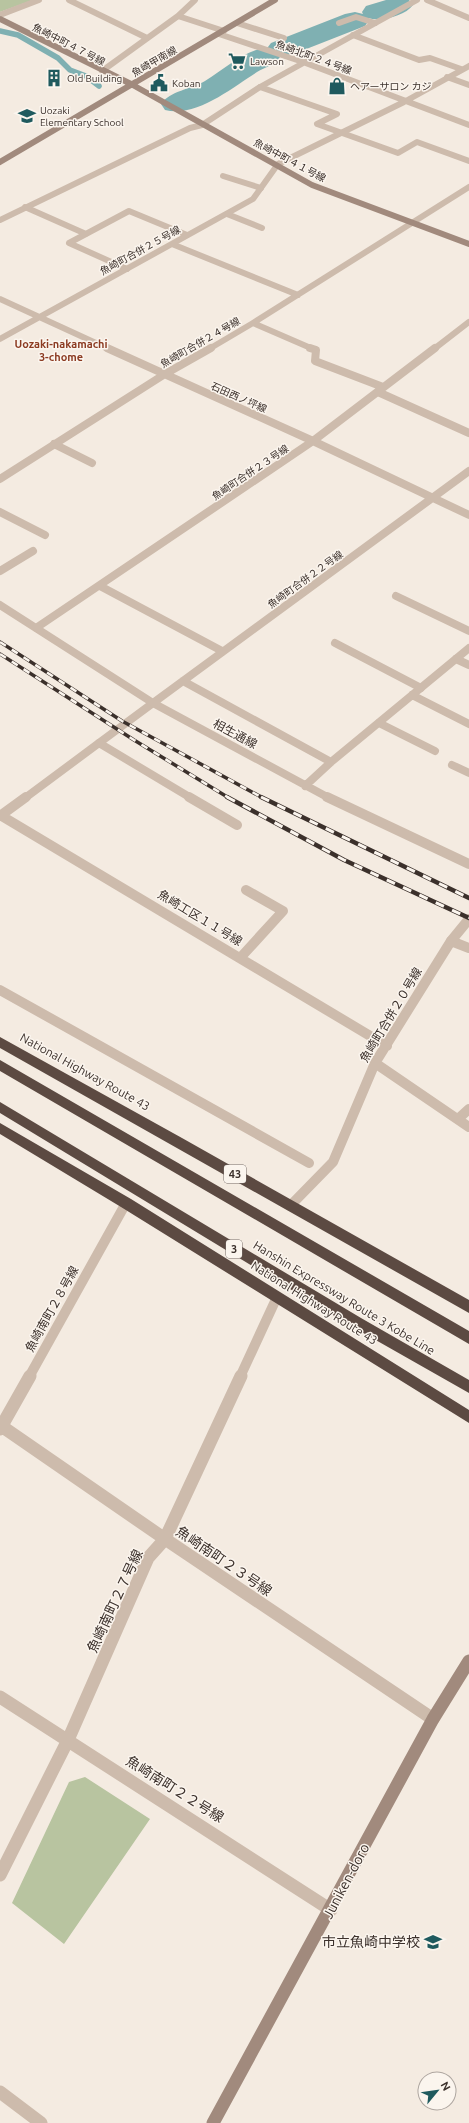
<svg xmlns="http://www.w3.org/2000/svg" width="469" height="2123" font-family="Ubuntu,'Noto Sans JP',sans-serif">
	<style>
		.green { fill: #b8c4a0 }
		.lines { fill: none; stroke-linecap: round; stroke-linejoin: round }
		.stream { stroke: #7fb0b2; stroke-width: 5.5 }
		.river { fill: #7fb0b2; fill-rule: evenodd }
		.lane-far2 { stroke: #cdbbac; stroke-width: 6 }
		.lane-far1 { stroke: #cdbbac; stroke-width: 8 }
		.lane { stroke: #cdbbac; stroke-width: 10 }
		.street-far3 { stroke: #cdbbac; stroke-width: 6 }
		.street-far2 { stroke: #cdbbac; stroke-width: 8 }
		.street-far1 { stroke: #cdbbac; stroke-width: 10 }
		.street { stroke: #cdbbac; stroke-width: 13 }
		.secondary-far1 { stroke: #a18a7d; stroke-width: 6 }
		.secondary { stroke: #a18a7d; stroke-width: 13 }
		.highway { fill: #5c4a42; fill-rule: evenodd }
		.rail-far1-casing { stroke: #3b302b; stroke-width: 3.5 }
		.rail-casing { stroke: #3b302b; stroke-width: 4.5 }
		.rail-far1 { stroke: #fbf5ee; stroke-width: 2.5; stroke-dasharray: 7; stroke-linecap: butt }
		.rail { stroke: #fbf5ee; stroke-width: 3; stroke-dasharray: 9; stroke-linecap: butt }
		.labels { text-anchor: middle; stroke-width: 3; stroke-linejoin: round; paint-order: stroke }
		.far-street-label { font-size: 10px; fill: #3b302b; stroke: #fbf5ee }
		.far-poi-label { font-size: 10px; fill: #3b302b; stroke: #fbf5ee; text-anchor: start }
		.far-neighbourhood-label { font-size: 11px; font-weight: bold; fill: #8c3b22; stroke: #fbf5ee }
		.shield { fill: #fbf5ee; stroke: #756b66; stroke-width: 1 }
		.shield-label { font-size: 11px; font-weight: bold; fill: #3b302b }
		.street-label { font-size: 12px; fill: #3b302b; stroke: #fbf5ee }
		.near-street-label { font-size: 14px; fill: #3b302b; stroke: #fbf5ee }
		.near-poi-label { font-size: 14px; fill: #3b302b; stroke: #fbf5ee; text-anchor: end }
	</style>
	<rect width="100%" height="100%" fill="#f4ebe1"/>
	<path class="green" d="M0 0H33L0 12Z
		M85 1777 150 1819 64 1944 12 1903 69 1782Z"/>
	<g class="lines">
		<path class="stream" d="M0 31 18 35 58 58 70 70 86 76 99 86"/>
		<path class="river" d="M386 0H409L413 5C405 16 381 22 368 18L369 20 365 26 291 55 280 57C275 65 265 67 257 72 233 87 196 118 165 110L161 104C170 91 191 89 205 81 225 69 243 51 268 47L271 43 345 14 355 12 363 14 362 12 366 6Z"/>
		<path class="lane-far2" d="M427 0 469 18
			M237 23 284 38
			M339 23 356 17 375 23
			M353 35 419 60 430 58 461 69
			M447 77 469 85
			M260 87 337 114 317 124 398 153 417 142 469 161
			M223 176 261 188
			M25 207 86 234
			M227 214 262 228
			M127 269 69 243 129 211 187 235"/>
		<path class="lane-far1" d="M54 444 92 463
			M0 512 45 535
			M0 571 33 551
			M335 643 421 688
			M456 659 469 665
			M379 723 435 751
			M99 743 153 703
			M452 765 469 773"/>
		<path class="lane" d="M451 941 469 948
			M458 1119 469 1109"/>
		<path class="street-far3" d="M69 0 147 38
			M0 15 39 0
			M178 16 224 31
			M219 34 303 62 469 125
			M102 71 178 16 195 0
			M0 220 190 128 202 125 260 87 417 0
			M172 244 298 295
			M0 299 109 349
			M253 323 313 349
			M0 339 253 199 278 164 404 102 469 66
			M209 349 253 323 469 187
			M434 349 469 322"/>
		<path class="street-far2" d="M107 348 313 441 469 515
			M310 348 316 350 315 361 383 387
			M378 392 469 433
			M0 479 165 374 211 348
			M100 586 222 651
			M396 596 469 631
			M0 605 153 703 329 798
			M36 628 313 441 435 348
			M183 681 331 762
			M412 695 469 724
			M153 703 469 471
			M305 786 331 762 469 648
			M25 798 99 743 191 798"/>
		<path class="street-far1" d="M189 797 237 825
			M327 797 469 864
			M0 815 387 1046
			M0 816 26 797
			M241 957 283 911 246 890
			M0 990 309 1163
			M375 1063 469 1127
			M290 1206 333 1162 375 1063 451 941 469 919
			M29 1377 126 1203
			M240 1377 277 1297"/>
		<path class="street" d="M0 1425 165 1539 433 1719
			M0 1429 30 1376
			M0 1697 331 1910
			M0 1875 68 1740 148 1558 165 1539 241 1376
			M0 2092 41 2123"/>
		<path class="secondary-far1" d="M0 19 131 84 312 185 469 244
			M0 162 275 0"/>
		<path class="secondary" d="M213 2123 433 1719 469 1661"/>
		<path class="highway" d="M0 1037 182 1138 469 1300V1313L0 1048Z
			M0 1060 469 1331V1344L0 1071Z
			M0 1102 361 1318 469 1380V1393L351 1326 0 1113Z
			M0 1123 131 1199 469 1410V1423L121 1207 0 1134Z"/>
		<g class="rail-far1-casing">
			<path id="rail-far1" d="M0 642 122 721 263 798
				M0 654 134 740 229 798"/>
		</g>
		<g class="rail-casing">
			<path id="rail" d="M227 797 344 860 469 918
				M261 797 469 898"/>
		</g>
		<use href="#rail-far1" class="rail-far1"/>
		<use href="#rail" class="rail"/>
	</g>
	<defs>
		<g id="supermarket-bare" transform="scale(1.38)"><path d="M-6-5.5h2.5l.6 2H6L4.5 2H-2.5L-4.4-4H-6ZM-1.5 3.2a1.3 1.3 0 1 0 .1 0ZM3 3.2a1.3 1.3 0 1 0 .1 0Z" fill="#1f5a5e" stroke="#fbf5ee" stroke-width="2.5" paint-order="stroke"/></g>
		<g id="building-bare" transform="scale(1.38)"><path d="M-4-6H4V6H1V3H-1V6H-4ZM-2.5-4.3h1.7v1.8h-1.7ZM.8-4.3h1.7v1.8H.8ZM-2.5-1h1.7V.8h-1.7ZM.8-1h1.7V.8H.8Z" fill="#1f5a5e" stroke="#fbf5ee" stroke-width="2.5" paint-order="stroke"/></g>
		<g id="civic-bare" transform="scale(1.38)"><path d="M-.6-6.5H3V-4.5H.6V-3L4-1V1h2V6H-6V1h2V-1L-.6-3ZM-1.2 2.5V6h2.4V2.5Z" fill="#1f5a5e" stroke="#fbf5ee" stroke-width="2.5" paint-order="stroke"/></g>
		<g id="shop-bare" transform="scale(1.38)"><path d="M-5-2.5h2.3a2.7 3.5 0 0 1 5.4 0H5L5.5 6h-11ZM-1.5-2.5h3a1.5 2.3 0 0 0-3 0Z" fill="#1f5a5e" stroke="#fbf5ee" stroke-width="2.5" paint-order="stroke"/></g>
		<g id="school-bare" transform="scale(1.38)"><path d="M0-5L7-2L0 1L-7-2ZM-4 1L0 2.5L4 1V4Q0 6-4 4Z" fill="#1f5a5e" stroke="#fbf5ee" stroke-width="2.5" paint-order="stroke"/></g>
	</defs>
	<g fill-rule="evenodd">
		<use href="#supermarket-bare" x="237" y="61"/>
		<use href="#building-bare" x="54" y="78"/>
		<use href="#civic-bare" x="159" y="83"/>
		<use href="#shop-bare" x="337" y="86"/>
		<use href="#school-bare" x="27" y="116"/>
		<use href="#school-bare" x="433" y="1942"/>
	</g>
	<g class="labels">
		<g class="far-street-label">
			<text transform="translate(69 44) rotate(27)" y="4">魚崎中町４７号線</text>
			<text transform="translate(314 57) rotate(20)" y="4">魚崎北町２４号線</text>
			<text transform="translate(154 61) rotate(-30)" y="4">魚崎甲南線</text>
			<text transform="translate(290 160) rotate(28)" y="4">魚崎中町４１号線</text>
			<text transform="translate(140 250) rotate(-29)" y="4">魚崎町合併２５号線</text>
			<text transform="translate(200 342) rotate(-30)" y="4">魚崎町合併２４号線</text>
			<text transform="translate(239 397) rotate(24)" y="4">石田西ノ坪線</text>
			<text transform="translate(250 472) rotate(-34)" y="4">魚崎町合併２３号線</text>
			<text transform="translate(305 579) rotate(-36)" y="4">魚崎町合併２２号線</text>
		</g>
		<g class="far-poi-label">
			<text x="250" y="65">Lawson</text>
			<text x="67" y="82">Old Building</text>
			<text x="172" y="87">Koban</text>
			<text x="350" y="90">ヘアーサロン カジ</text>
			<text x="40" y="114">Uozaki<tspan x="40" dy="12">Elementary School</tspan></text>
		</g>
		<g class="far-neighbourhood-label">
			<text x="61" y="348">Uozaki-nakamachi<tspan x="61" dy="13">3-chome</tspan></text>
		</g>
		<g class="shield">
			<rect x="224" y="1165" width="22" height="18" rx="3"/>
			<rect x="226" y="1240" width="16" height="18" rx="3"/>
		</g>
		<g class="shield-label">
			<text x="235" y="1178">43</text>
			<text x="234" y="1253">3</text>
		</g>
		<g class="street-label">
			<text transform="translate(235 734) rotate(28)" y="4">相生通線</text>
			<text transform="translate(200 918) rotate(31)" y="4">魚崎工区１１号線</text>
			<text transform="translate(391 1015) rotate(-59)" y="4">魚崎町合併２０号線</text>
			<text transform="translate(85 1072) rotate(29)" y="4">National Highway Route 43</text>
			<text transform="translate(344 1298) rotate(31)" y="4">Hanshin Expressway Route 3 Kobe Line</text>
			<text transform="translate(314 1303) rotate(32)" y="4">National Highway Route 43</text>
			<text transform="translate(52 1309) rotate(-61)" y="4">魚崎南町２８号線</text>
		</g>
		<g class="near-street-label">
			<text transform="translate(224 1561) rotate(34)" y="5">魚崎南町２３号線</text>
			<text transform="translate(115 1601) rotate(-65)" y="5">魚崎南町２７号線</text>
			<text transform="translate(175 1789) rotate(32)" y="5">魚崎南町２２号線</text>
			<text transform="translate(346 1881) rotate(-62)" y="5">Juniken-doro</text>
		</g>
		<g class="near-poi-label">
			<text x="420" y="1947">市立魚崎中学校</text>
		</g>
	</g>
	<g transform="translate(437 2091) rotate(61)"><circle r="19" fill="#fbf5ee" stroke="#aea6a0"/>
	<path d="M0-3L7 15L0 10L-7 15Z" fill="#1f5a5e"/>
	<text y="-6" font-size="11" font-weight="bold" text-anchor="middle" fill="#3b302b">N</text>
	</g>
</svg>
